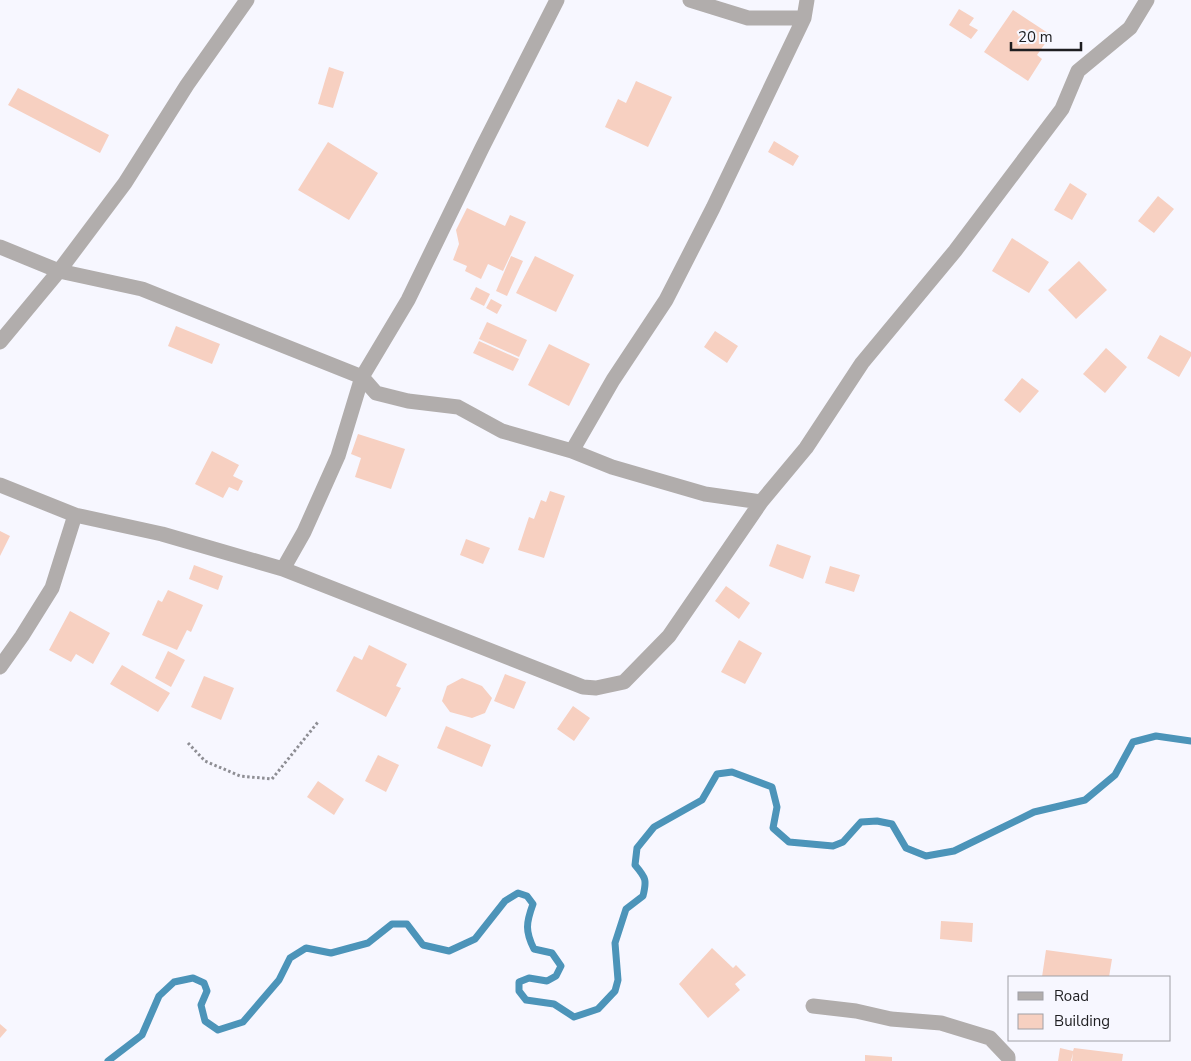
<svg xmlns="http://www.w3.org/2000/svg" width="1191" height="1061" font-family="'Nunito Sans',sans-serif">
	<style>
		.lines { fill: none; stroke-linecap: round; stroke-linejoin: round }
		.stream { stroke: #4c94b9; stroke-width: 7 }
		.building { fill: #f7d0c1 }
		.path { stroke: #8e8e94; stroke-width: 3; stroke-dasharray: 2.5 2.5; stroke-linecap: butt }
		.minor { stroke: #b1adac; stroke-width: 15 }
	</style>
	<rect width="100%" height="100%" fill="#f7f7ff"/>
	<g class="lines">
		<path class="stream" d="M108 1061 142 1035 159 996 174 982 193 978 204 983 207 991 201 1005 205 1021 218 1030 243 1022 279 980 290 958 306 948 331 953 368 943 392 924H407L423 945 449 951 475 939 505 901 518 893 527 896 533 904C526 923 525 931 534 949L552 953 561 966 556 976 547 981 529 978 519 982V991L526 1000 554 1004 574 1017 598 1009 615 991 618 980 615 943 626 909 643 896C647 880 646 878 635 865L637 848 654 827 702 800 717 774 732 772 772 787 777 807 773 828 789 842 833 846 843 842 861 822 877 821 892 824 906 848 926 856 954 851 1034 812 1085 800 1115 775 1133 742 1156 736 1191 741"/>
	</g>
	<path class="building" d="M959 9 974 18 969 25 978 30 971 39 949 25Z
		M1013 10 1051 35 1037 55 1042 59 1028 81 984 52Z
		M329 67 344 72 333 108 318 104Z
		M636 81 672 97 648 147 605 127 618 99 626 103Z
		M18 88 109 135 100 153 8 105Z
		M774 141 799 156 793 166 768 152Z
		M328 142 378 173 349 220 298 190Z
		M1070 183 1087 194 1072 220 1054 210Z
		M1158 196 1174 209 1154 233 1138 221Z
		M467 208 505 226 510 215 526 222 503 271 488 264 481 279 465 271 467 266 453 260 459 244 456 230Z
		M1012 238 1049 262 1029 293 992 271Z
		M511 256 523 261 507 296 496 291Z
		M535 256 574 275 556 312 516 293Z
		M1079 261 1107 290 1076 319 1048 290Z
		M476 287 490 294 484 306 470 299Z
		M491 299 502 305 497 314 486 308Z
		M487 322 527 340 519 357 479 339Z
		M176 326 220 344 212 364 168 346Z
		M715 331 738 346 727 363 704 347Z
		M1160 335 1191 352V356L1179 377 1147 358Z
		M479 341 519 359 513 371 473 353Z
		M549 344 590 364 569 406 528 385Z
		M1106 348 1127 367 1105 393 1083 374Z
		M1022 378 1039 391 1020 413 1004 400Z
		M358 434 405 449 391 489 355 477 361 458 351 454Z
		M212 451 239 465 233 476 243 481 238 491 229 487 223 498 195 484Z
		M550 491 565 496 544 558 518 550 529 517 534 519 541 500 546 502Z
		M0 531 10 536 0 556Z
		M466 539 490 548 483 564 460 555Z
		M777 544 811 556 803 579 769 566Z
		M194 565 223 576 218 590 189 579Z
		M830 566 860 575 854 592 825 583Z
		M726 586 750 603 739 619 715 601Z
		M168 590 203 605 191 632 187 630 177 650 142 635 158 600 162 602Z
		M70 611 110 633 93 664 76 654 71 662 49 650Z
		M739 640 762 653 745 684 721 672Z
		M369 645 407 664 396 686 401 688 386 717 336 691 354 656 362 660Z
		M168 651 185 660 171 687 155 678Z
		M122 665 170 693 158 712 110 684Z
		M505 674 526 682 514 709 494 701Z
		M204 676 234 688 221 720 191 707Z
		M462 678 482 686 492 698 485 713 472 718 450 712 442 701 447 686Z
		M573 706 590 718 574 741 557 729Z
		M446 726 491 745 482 767 437 748Z
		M378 755 399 765 386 792 365 781Z
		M318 781 344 799 334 815 307 797Z
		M941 921 973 923 972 942 940 939Z
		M712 948 733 968 736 965 746 975 735 984 740 990 708 1018 679 984Z
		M1046 950 1112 959 1109 977H1042Z
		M0 1024 7 1030 0 1038Z
		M1060 1048 1073 1051 1074 1048 1123 1054 1122 1061H1072L1073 1053 1071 1061H1058Z
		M865 1055 892 1057V1061H865Z"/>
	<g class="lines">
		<path class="path" d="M188 743 205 761 240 776 272 779 318 722"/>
		<path class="minor" d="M690 0 748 18H804
			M0 247 59 271 142 289 362 377 376 393 408 401 458 407 502 431 572 451 612 467 705 494 761 502
			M0 342 59 271 125 183 187 85 247 0
			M572 451 613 380 666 300 713 208 804 18 807 0
			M0 485 75 515 162 534 283 569 583 687 596 688 624 682 669 636 761 502 806 448 862 363 955 251 1062 109 1078 71 1130 28 1147 0
			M283 569 304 532 338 456 362 377 408 300 482 148 557 0
			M0 667 22 636 52 588 75 515
			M813 1006 856 1011 891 1019 941 1023 990 1038 1008 1057V1061"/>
	</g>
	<rect x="1008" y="976" width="162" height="65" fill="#f7f7ff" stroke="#a0a0a6"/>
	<rect x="1018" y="992" width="25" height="8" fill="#b1adac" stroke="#a0a0a6"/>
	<text x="1054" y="1001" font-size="15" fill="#1e1e21">Road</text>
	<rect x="1018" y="1014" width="25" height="15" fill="#f7d0c1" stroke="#a0a0a6"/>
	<text x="1054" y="1026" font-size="15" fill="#1e1e21">Building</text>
	<path d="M1011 42v8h70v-8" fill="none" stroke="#1e1e21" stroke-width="2.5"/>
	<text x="1018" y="42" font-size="15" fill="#1e1e21" stroke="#f7f7ff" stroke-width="4" paint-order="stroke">20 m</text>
</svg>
